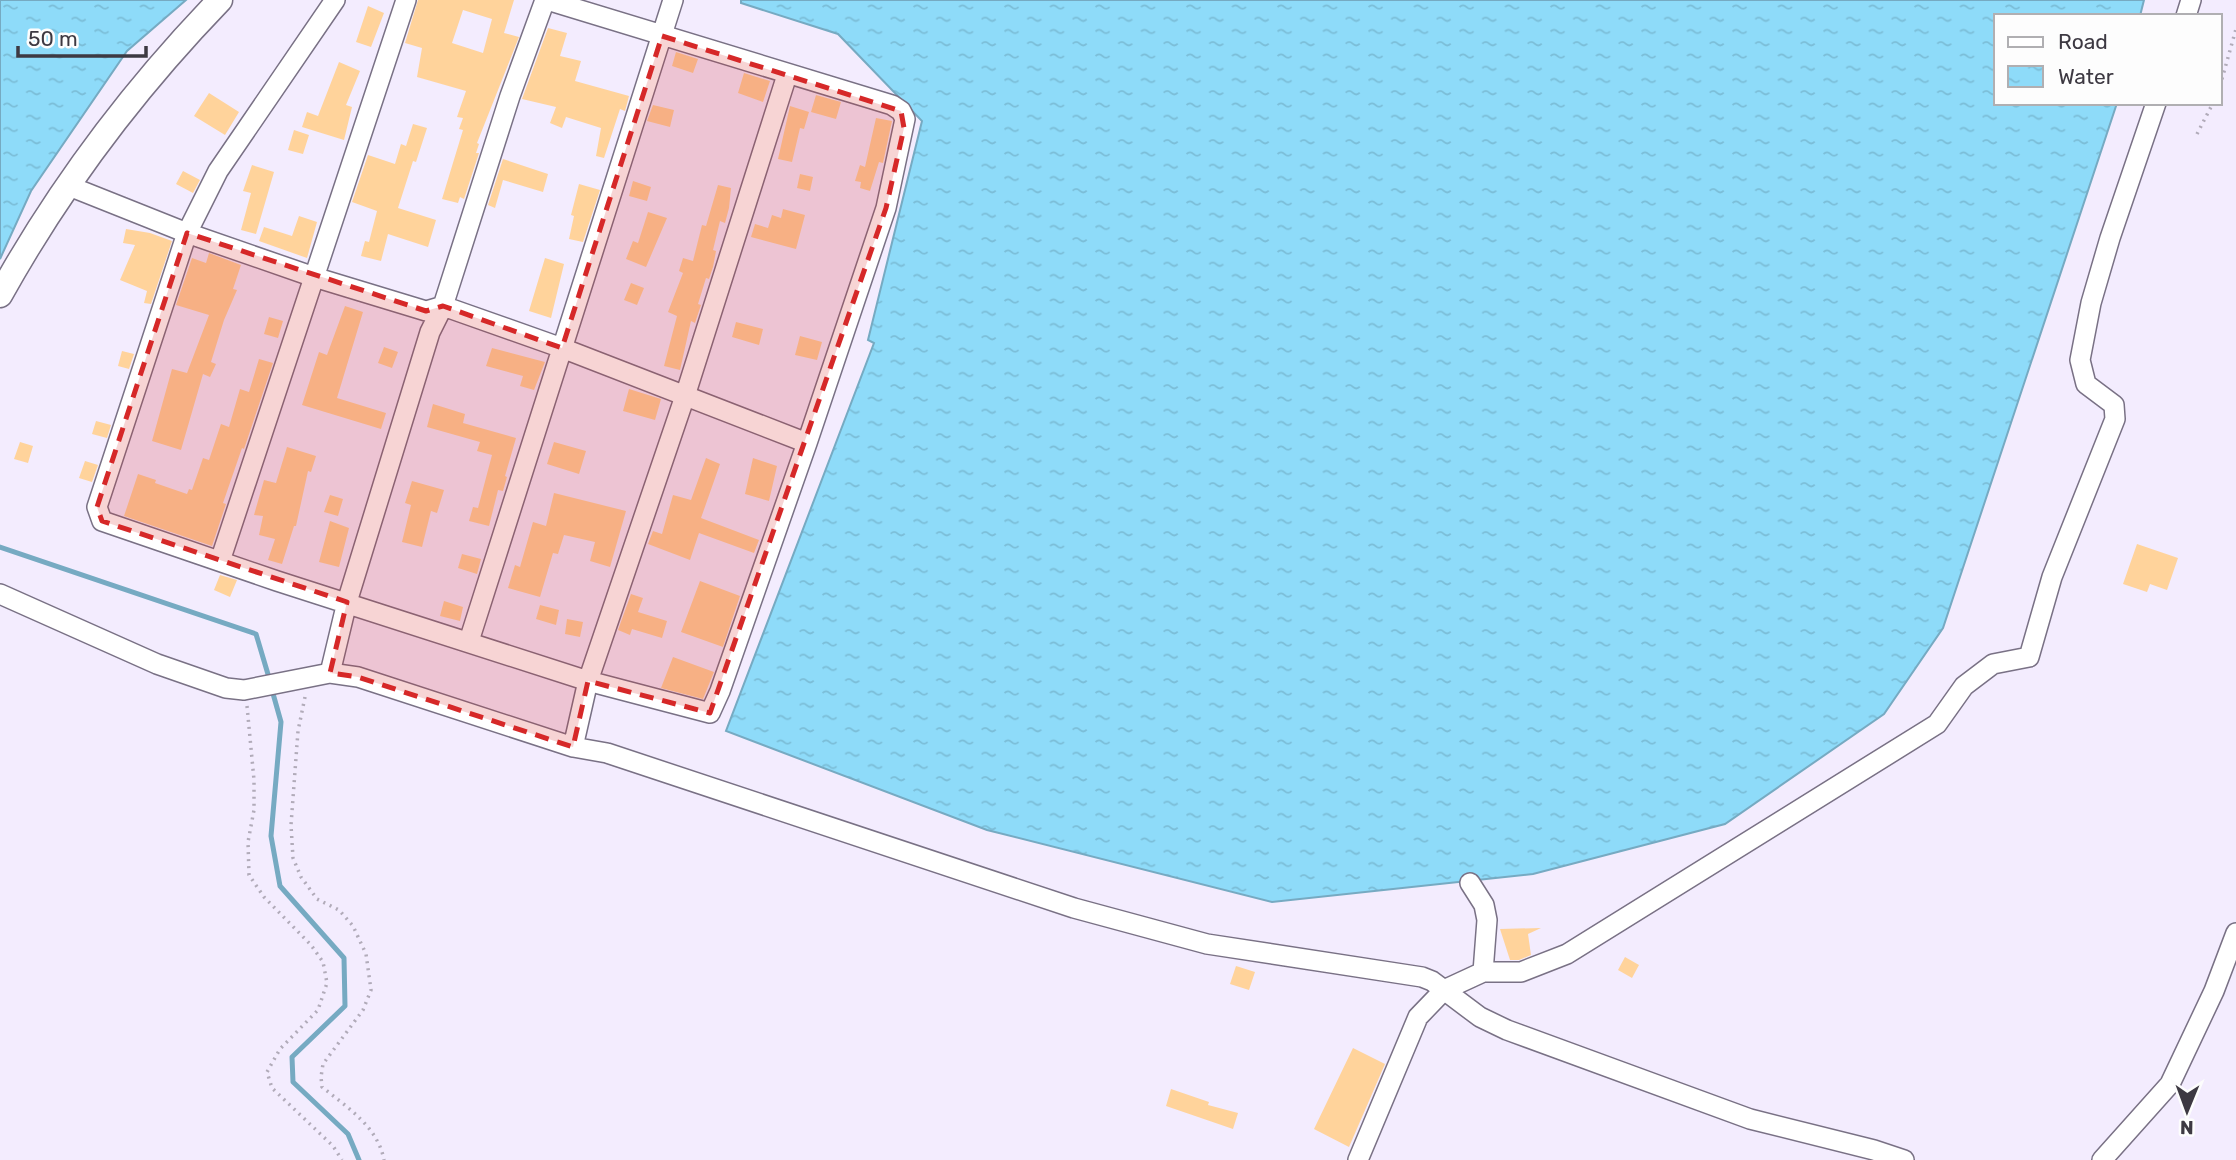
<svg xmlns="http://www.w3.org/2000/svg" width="2236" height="1160" font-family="Rubik,sans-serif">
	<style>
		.water { fill: url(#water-ripples); stroke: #76aac2; stroke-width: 2 }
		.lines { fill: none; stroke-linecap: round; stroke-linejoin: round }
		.stream { stroke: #76aac2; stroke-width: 5 }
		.building { fill: #ffd39b; fill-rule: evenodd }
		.minor-casing { stroke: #797185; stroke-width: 22 }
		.major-casing { stroke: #797185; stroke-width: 27 }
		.path { stroke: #b1abb9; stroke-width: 3.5; stroke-dasharray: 2 5; stroke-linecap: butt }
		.minor { stroke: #fff; stroke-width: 19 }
		.major { stroke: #fff; stroke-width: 24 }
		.marked { fill: #d62828; fill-opacity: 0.2; stroke: #d62828; stroke-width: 5; stroke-dasharray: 14 9; stroke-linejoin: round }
	</style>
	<defs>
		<pattern id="water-ripples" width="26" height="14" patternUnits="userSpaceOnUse" patternTransform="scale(1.75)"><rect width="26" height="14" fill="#8edbf9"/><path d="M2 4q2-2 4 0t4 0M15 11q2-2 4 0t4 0" fill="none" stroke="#7bbdd7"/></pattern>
	</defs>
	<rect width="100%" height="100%" fill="#f3ecfe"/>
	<path class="water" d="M0 0H186L127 51 31 191 0 259Z
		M741 0H2144L2140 16H1996V103H2117L1943 628 1884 714 1725 824 1533 874 1272 902 987 830 726 731 874 343 868 340 922 121 838 34 741 3Z"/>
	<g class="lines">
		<path class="stream" d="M0 547 256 634 270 681
			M272 690 281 722 271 836 280 886 344 958 345 1006 292 1057 293 1082 348 1134 359 1160"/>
	</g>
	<path class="building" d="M418 0H514L504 33 519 37 477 143 479 144 476 153H479L464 199 460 197 458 203 442 199 463 130 459 129 463 118 457 117 466 91 417 77 422 48 405 43ZM463 10 492 19 483 53 452 43Z
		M368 6 384 13 371 47 356 42Z
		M548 28 567 33 560 56 581 61 575 81 629 96 625 111 620 109 604 158 596 156 601 128 566 117 562 128 550 123 556 107 522 99Z
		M676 52 698 59 693 73 672 66Z
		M339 62 360 71 346 105 352 107 344 140 302 127 307 112 318 116Z
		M744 73 770 81 763 102 738 93Z
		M209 93 239 112 225 135 194 116Z
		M816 95 841 102 836 119 811 112Z
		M653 105 674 110 670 127 647 121Z
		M790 106 809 112 804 129 800 128 792 162 778 159Z
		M876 118 892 121 883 163 879 162 870 191 860 188 861 182 855 181 860 165 865 167Z
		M413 124 427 128 416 162 413 161 398 208 436 220 428 247 388 234 381 261 361 256 365 241 369 242 377 211 352 202 368 155 395 164 401 144 406 146Z
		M294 130 309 135 303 154 288 150Z
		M503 159 548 174 543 192 503 180 495 208 488 205Z
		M252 165 274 172 256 234 241 230 251 193 243 191Z
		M183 171 200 180 193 193 176 184Z
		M800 174 813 177 810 191 797 188Z
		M633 181 651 187 647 201 629 196Z
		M579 184 600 190 583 242 569 239 574 216 571 215Z
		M718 185 731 188 729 208 725 223 720 221 713 250 716 251 713 267 709 279 706 278 698 304 701 305 695 323 691 321 680 370 664 366 677 316 668 312 683 273 679 271 683 258 693 261 702 225 706 226Z
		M783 209 805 215 796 249 751 237 755 224 768 228 772 215 781 218Z
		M648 212 667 218 646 267 626 259 633 241 638 243Z
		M299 216 317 222 307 258 259 241 264 227 292 236Z
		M126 229 150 233 172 241 151 304 144 303 147 291 120 280 135 245 123 243Z
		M209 253 241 265 233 289 237 290 224 320 211 362 216 364 210 377 203 374 181 450 152 441 172 369 187 373 209 315 176 305 192 258 206 263Z
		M545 258 564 264 551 318 529 311Z
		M631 283 644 288 637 305 624 300Z
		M345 306 363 312 337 398 386 413 381 429 302 405 319 352 327 355Z
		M269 317 283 321 278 338 264 334Z
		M736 322 763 329 759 345 732 337Z
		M800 336 822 342 817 360 795 355Z
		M384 347 398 352 392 368 378 363Z
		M492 348 545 362 534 390 520 386 523 376 486 366Z
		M122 351 134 354 129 369 118 366Z
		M259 359 273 363 244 449 242 448 223 503 226 504 212 546 124 516 138 474 156 480 155 483 187 494 189 489 192 490 203 458 209 460 221 424 229 427 240 389 249 392Z
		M629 389 661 399 655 420 623 411Z
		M433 404 465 414 463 423 516 438 505 476 507 477 503 491 498 490 489 526 469 521 473 507 478 508 492 455 477 451 480 442 427 427Z
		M96 421 111 425 107 438 92 434Z
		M20 442 33 446 28 463 14 459Z
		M554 442 586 451 579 474 547 464Z
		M287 447 316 456 311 472 308 471 296 526H294L282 564 268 560 275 539 259 535 263 516 254 515 264 480 276 483Z
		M706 458 720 464 701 518 759 540 754 553 699 533 690 560 648 544 653 531 662 534 673 495 691 500Z
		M753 458 777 466 769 501 745 494Z
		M85 461 98 465 92 482 79 478Z
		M412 481 444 490 437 513 431 511 422 547 402 542 411 505 405 503Z
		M554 493 626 511 610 567 590 561 595 542 564 535 558 554 553 553 540 597 508 588 515 565 520 567 533 522 546 526Z
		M330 495 343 499 338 516 324 512Z
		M330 521 349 528 339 567 319 562Z
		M2137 544 2178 558 2167 590 2150 584 2147 592 2123 584Z
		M462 554 481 559 477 574 458 568Z
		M220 575 237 580 230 597 214 590Z
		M700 581 740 596 723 647 681 632Z
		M631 594 643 598 638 612 667 621 662 638 632 629 630 635 618 630Z
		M444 601 463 607 460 621 440 616Z
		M540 605 559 610 556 625 536 619Z
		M567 619 583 622 580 637 565 634Z
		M673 657 714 672 703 699 661 688Z
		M1541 928 1528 934 1531 955 1519 960H1510L1500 929Z
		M1625 957 1639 965 1632 978 1618 970Z
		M1236 966 1255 972 1249 990 1230 984Z
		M1353 1048 1385 1064 1349 1147 1314 1129Z
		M1171 1089 1209 1102 1208 1105 1238 1113 1233 1129 1166 1106Z"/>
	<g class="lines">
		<g class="minor-casing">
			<path id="minor" d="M335 0 218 171 187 233 97 507 102 521 277 581 588 681 710 713 720 691 807 443 886 208 905 119 901 111 892 105 547 0
				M2186 16 2191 0
				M69 186 187 233 314 277 426 311 443 306 562 348 807 443
				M220 561 406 0
				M0 594 157 664 226 688 244 690 330 673 358 677 573 747 607 753 1074 908 1207 944 1422 977 1432 981 1480 1017 1507 1030 1750 1119 1874 1150 1904 1160
				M469 641 673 0
				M330 673 347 602 430 332 443 306 510 96 545 0
				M573 747 588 681 685 396 787 75
				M1470 883 1484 905 1487 920 1483 972
				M1358 1160 1418 1017 1444 990 1483 972H1521L1567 954 1937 724 1964 686 1993 664 2029 657 2052 577 2115 419 2114 405 2086 384 2080 360 2091 303 2110 238 2156 103
				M2102 1160 2170 1084 2214 991 2236 933"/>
		</g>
		<g class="major-casing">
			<path id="major" d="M0 295C60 187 134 89 220 0"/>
		</g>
		<path class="path" d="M2220 86 2236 29
			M2197 134 2213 103
			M305 697 298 731 291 825 293 858 301 877 317 899 339 910 353 926 366 954 371 990 363 1010 323 1064 321 1077 322 1087C347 1107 378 1127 384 1160
			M247 706 254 780V810L248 842 249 875 264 897 311 945 323 962 327 983 318 1010 280 1049 267 1072 272 1088 333 1146 342 1160"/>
		<use href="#minor" class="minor"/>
		<use href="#major" class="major"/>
	</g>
	<path class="marked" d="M662 36 901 111 904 128 886 208 710 713 588 681 573 747 358 677 330 673 347 602 102 521 97 507 187 233 426 311 443 306 562 348Z"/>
	<rect x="1994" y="14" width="228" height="91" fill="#fdfdfd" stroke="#b0afb2" stroke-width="2"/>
	<rect x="2008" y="37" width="35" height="10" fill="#ffffff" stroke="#b0afb2" stroke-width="2"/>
	<text x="2058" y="49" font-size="21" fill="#3d3942">Road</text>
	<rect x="2008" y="66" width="35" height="21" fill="url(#water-ripples)" stroke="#b0afb2" stroke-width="2"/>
	<text x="2058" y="84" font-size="21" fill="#3d3942">Water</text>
	<g transform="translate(2187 1111) rotate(181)" stroke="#fdfdfd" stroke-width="5" paint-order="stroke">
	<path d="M0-5L12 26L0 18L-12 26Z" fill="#3d3942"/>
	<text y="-10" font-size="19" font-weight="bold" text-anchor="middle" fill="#3d3942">N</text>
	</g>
	<path d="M18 46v10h128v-10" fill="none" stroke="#3d3942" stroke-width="3.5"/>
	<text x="28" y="46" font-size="21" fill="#3d3942" stroke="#fdfdfd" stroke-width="5" paint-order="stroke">50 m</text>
</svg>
